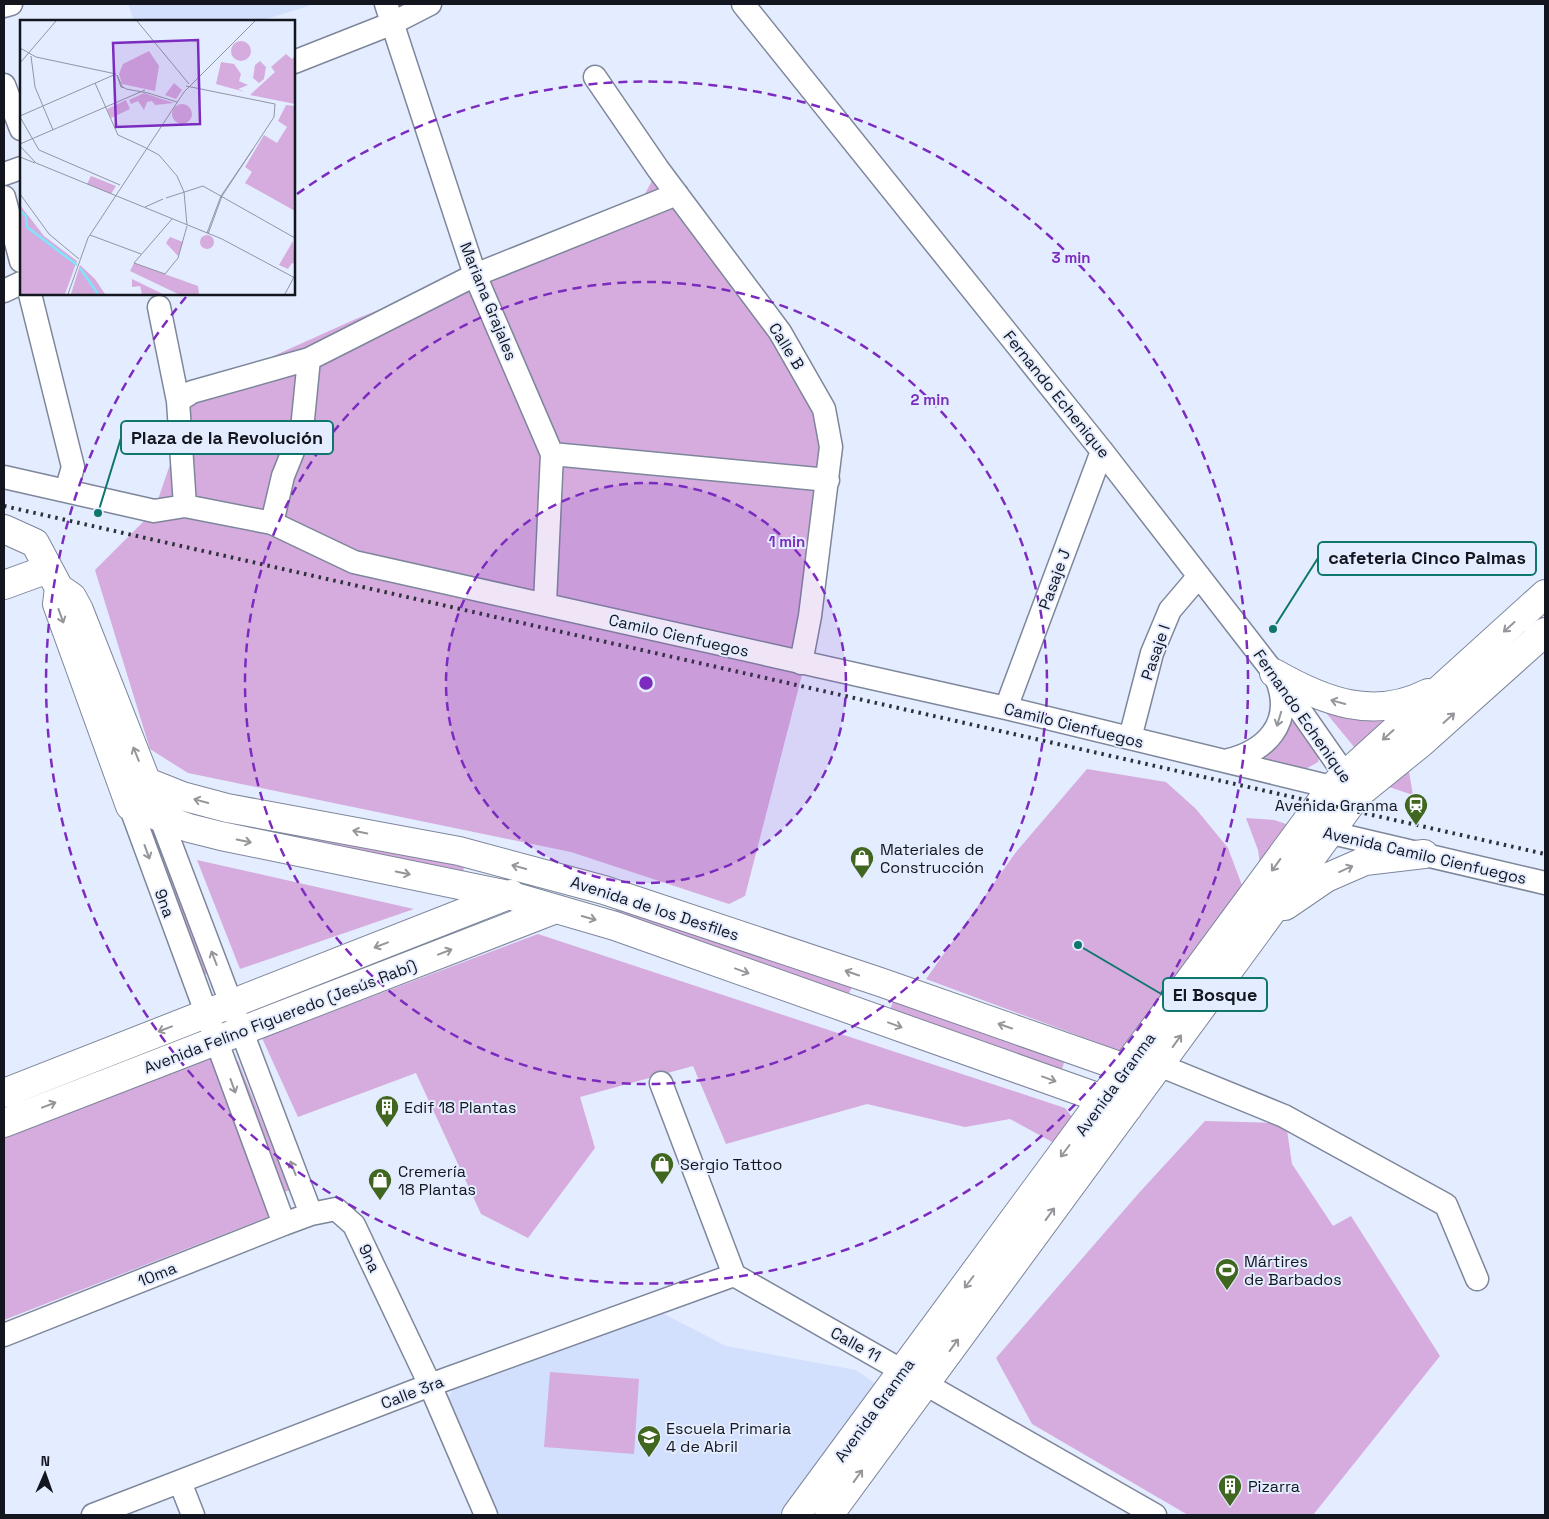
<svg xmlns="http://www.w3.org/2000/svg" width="1549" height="1519" font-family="'Space Grotesk',sans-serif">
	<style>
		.built { fill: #d2dffd }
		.green { fill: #d5acdd }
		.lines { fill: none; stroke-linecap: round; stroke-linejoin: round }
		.minor-casing { stroke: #7d869b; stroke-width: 25 }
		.major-casing { stroke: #7d869b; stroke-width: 30 }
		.minor { stroke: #fff; stroke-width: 22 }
		.major { stroke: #fff; stroke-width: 28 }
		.rail { stroke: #2d313a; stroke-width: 4; stroke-dasharray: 2.5 5; stroke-linecap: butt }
		.oneway { stroke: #95969a }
		.ring { fill: none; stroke: #7b2cbf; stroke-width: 2.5; stroke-dasharray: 9 6 }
		.labels { text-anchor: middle; stroke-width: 4; stroke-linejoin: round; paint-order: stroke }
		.street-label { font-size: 16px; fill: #13161e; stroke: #e4ecff }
		.poi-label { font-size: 16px; fill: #13161e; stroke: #e4ecff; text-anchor: start }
		.inset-river { fill: none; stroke: #80e4fa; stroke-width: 2.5 }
		.inset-road { fill: none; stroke: #9096a5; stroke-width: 1 }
		.view { fill: #7b2cbf; fill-opacity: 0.15; stroke: #7b2cbf; stroke-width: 2.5 }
		.inset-edge { fill: none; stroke: #13161e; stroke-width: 2.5 }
		.centre { fill: #7b2cbf; stroke: #e4ecff; stroke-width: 2.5 }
		.ring-label { font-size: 15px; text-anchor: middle; font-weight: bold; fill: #7b2cbf; stroke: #e4ecff; stroke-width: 4; stroke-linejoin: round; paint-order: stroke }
		.leader { fill: none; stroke: #0f766e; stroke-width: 2 }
		.callout-dot { fill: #0f766e; stroke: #e4ecff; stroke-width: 2 }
		.callout { fill: #e4ecff; stroke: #0f766e; stroke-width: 2 }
		.callout-label { font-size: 18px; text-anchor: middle; font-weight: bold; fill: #13161e }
	</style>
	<rect width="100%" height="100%" fill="#e4ecff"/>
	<path class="built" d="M128 4H315L260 21H134Z
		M656 1310 726 1346 856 1370 879 1386 785 1515H495L446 1401 456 1384Z"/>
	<path class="green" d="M658 169 824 409 805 663 745 896 729 904 571 852 188 773 150 749 95 570 154 511 175 450 183 390 251 366 358 318 636 211Z
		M1291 707 1321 749 1318 762 1304 770 1257 759Z
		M1322 708 1388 716 1355 748Z
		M1412 761 1409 772 1413 795 1386 786Z
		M1087 769 1166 782 1196 809 1228 848 1243 888 1128 1054 926 979 1016 852Z
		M1246 818 1274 820 1292 826 1260 864 1258 850Z
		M239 820 464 865 463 875 236 831Z
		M197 860 414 909 240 969Z
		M169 867 210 972 204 975 163 870Z
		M617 903 853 985 848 995 615 912Z
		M462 922 465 930 279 1000 276 993Z
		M538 934 1065 1108 1073 1118 1054 1143 1010 1119 965 1127 867 1104 726 1144 693 1066 580 1097 595 1148 528 1238 481 1214 416 1073 298 1117 262 1038Z
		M894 998 1065 1060 1061 1072 890 1010Z
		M208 1051 273 1215 4 1320V1130Z
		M238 1061 290 1190 284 1192 232 1063Z
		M1205 1121 1286 1123 1292 1164 1333 1226 1351 1216 1440 1356 1313 1515H1188L1032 1424 996 1358 1138 1194Z
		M550 1372 639 1379 634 1454 544 1447Z"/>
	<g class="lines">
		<g class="minor-casing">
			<path id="minor" d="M386 4 475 275 552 454 545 603
				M743 4 1102 451 1274 673 1355 789
				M4 6 11 4
				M294 62 393 23 430 4
				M595 77 658 169 780 332 824 409 831 447 810 616 801 663
				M4 85 21 129
				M4 174 21 168
				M4 197 21 261
				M4 291 21 283
				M30 294 73 467 66 491
				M159 307 178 401 185 506
				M178 401 192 392 309 359 475 275 677 194
				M552 454 828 480
				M4 477 154 511 185 506 272 523 354 562 1006 708 1348 791
				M272 523 283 476 302 429 309 359
				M1006 708 1102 451
				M1130 738 1152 653 1170 610 1199 576
				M1225 761C1265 752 1294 724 1277 680
				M130 806 284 1224
				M160 816 311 1214
				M1315 829 1545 883
				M1159 1065 1284 1116 1446 1205 1477 1279
				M661 1083 734 1275 1155 1515
				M4 1335 284 1224 311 1214 336 1209 354 1225 430 1385 486 1515
				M180 1482 193 1515
				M93 1515 430 1385 734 1275"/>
		</g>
		<g class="major-casing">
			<path id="major" d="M4 529 35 543 59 588
				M4 585 48 569
				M1274 673C1323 701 1373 721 1428 693
				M147 782 182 796 227 808 459 851 604 890 880 982 1142 1074
				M160 816 79 610 72 597 59 588 57 604 130 806 189 828 221 836 508 895 615 926 1128 1108
				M1285 906 1326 878 1365 861 1424 854
				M4 1093 511 894
				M4 1123 556 909
				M796 1515 1332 787 1545 594
				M829 1515 1358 794 1421 743 1545 632"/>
		</g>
		<use href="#minor" class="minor"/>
		<use href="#major" class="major"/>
		<path class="rail" d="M4 506 1545 854"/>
	</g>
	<defs><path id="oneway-shaft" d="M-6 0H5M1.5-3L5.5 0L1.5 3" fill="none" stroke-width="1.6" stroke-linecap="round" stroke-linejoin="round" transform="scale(1.25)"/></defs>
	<g class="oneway">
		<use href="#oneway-shaft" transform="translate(61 616) rotate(70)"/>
		<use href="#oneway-shaft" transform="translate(1509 627) rotate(138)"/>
		<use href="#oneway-shaft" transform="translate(1338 702) rotate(-165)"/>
		<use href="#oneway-shaft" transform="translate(1449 718) rotate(-42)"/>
		<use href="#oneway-shaft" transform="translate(1279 719) rotate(107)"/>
		<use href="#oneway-shaft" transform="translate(1388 735) rotate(138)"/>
		<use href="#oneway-shaft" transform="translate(136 754) rotate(-112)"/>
		<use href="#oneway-shaft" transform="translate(201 801) rotate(-165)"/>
		<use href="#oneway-shaft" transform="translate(360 832) rotate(-169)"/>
		<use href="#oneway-shaft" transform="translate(244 841) rotate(12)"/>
		<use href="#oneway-shaft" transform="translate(147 852) rotate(70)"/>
		<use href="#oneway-shaft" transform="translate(1276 865) rotate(126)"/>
		<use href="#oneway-shaft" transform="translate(519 867) rotate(-165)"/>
		<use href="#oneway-shaft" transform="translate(1346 869) rotate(-24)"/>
		<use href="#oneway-shaft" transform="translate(403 873) rotate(12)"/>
		<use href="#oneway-shaft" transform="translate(589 918) rotate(16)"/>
		<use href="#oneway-shaft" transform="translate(381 945) rotate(159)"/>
		<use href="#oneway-shaft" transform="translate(445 952) rotate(-21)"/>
		<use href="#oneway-shaft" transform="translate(214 958) rotate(-111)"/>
		<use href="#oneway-shaft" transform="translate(742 971) rotate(20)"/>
		<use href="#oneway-shaft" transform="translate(852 973) rotate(-161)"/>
		<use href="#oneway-shaft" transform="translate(895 1025) rotate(20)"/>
		<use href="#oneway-shaft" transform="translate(1005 1026) rotate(-161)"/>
		<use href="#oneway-shaft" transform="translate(165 1029) rotate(159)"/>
		<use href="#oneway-shaft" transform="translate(1177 1041) rotate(-54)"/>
		<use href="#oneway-shaft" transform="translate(1049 1079) rotate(20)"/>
		<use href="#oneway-shaft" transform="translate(233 1086) rotate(70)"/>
		<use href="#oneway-shaft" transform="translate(49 1105) rotate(-21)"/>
		<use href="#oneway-shaft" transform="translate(1065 1151) rotate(127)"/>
		<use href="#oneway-shaft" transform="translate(293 1168) rotate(-111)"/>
		<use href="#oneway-shaft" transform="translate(1050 1214) rotate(-54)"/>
		<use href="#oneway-shaft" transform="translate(969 1282) rotate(127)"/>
		<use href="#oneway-shaft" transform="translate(954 1345) rotate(-54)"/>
		<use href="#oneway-shaft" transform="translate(858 1476) rotate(-54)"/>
	</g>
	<circle cx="646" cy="683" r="200" fill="#7b2cbf" fill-opacity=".12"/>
	<g class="ring">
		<circle cx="646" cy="683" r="200"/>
		<circle cx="646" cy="683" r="401"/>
		<path d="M297 194A601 601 0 1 1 186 297"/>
	</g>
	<defs>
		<g id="station-pin" transform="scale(1.25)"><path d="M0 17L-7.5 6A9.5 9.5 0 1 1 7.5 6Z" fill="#416620" stroke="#e4ecff"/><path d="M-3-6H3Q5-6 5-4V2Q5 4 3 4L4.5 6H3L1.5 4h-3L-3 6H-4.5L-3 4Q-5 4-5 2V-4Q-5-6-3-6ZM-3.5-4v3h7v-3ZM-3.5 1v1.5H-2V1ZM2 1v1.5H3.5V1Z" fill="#fff"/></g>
		<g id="shop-pin" transform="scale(1.25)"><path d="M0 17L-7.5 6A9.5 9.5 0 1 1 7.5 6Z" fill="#416620" stroke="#e4ecff"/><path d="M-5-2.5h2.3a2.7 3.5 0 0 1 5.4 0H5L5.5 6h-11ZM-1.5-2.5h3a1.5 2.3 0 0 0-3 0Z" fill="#fff"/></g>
		<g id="building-pin" transform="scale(1.25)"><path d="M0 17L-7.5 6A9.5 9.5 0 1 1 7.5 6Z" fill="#416620" stroke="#e4ecff"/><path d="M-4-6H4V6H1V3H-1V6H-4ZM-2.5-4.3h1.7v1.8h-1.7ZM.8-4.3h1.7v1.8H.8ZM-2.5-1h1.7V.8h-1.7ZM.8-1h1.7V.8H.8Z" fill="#fff"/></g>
		<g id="stadium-pin" transform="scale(1.25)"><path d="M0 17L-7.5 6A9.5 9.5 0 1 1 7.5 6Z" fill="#416620" stroke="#e4ecff"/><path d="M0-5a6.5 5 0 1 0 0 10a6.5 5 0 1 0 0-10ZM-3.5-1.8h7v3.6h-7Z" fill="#fff"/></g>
		<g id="school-pin" transform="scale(1.25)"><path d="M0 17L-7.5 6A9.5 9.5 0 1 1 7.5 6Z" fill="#416620" stroke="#e4ecff"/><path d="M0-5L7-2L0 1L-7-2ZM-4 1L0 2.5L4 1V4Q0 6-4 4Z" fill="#fff"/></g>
	</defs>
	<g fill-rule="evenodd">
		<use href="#station-pin" x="1416" y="805"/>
		<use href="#shop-pin" x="862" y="858"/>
		<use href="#building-pin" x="387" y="1107"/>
		<use href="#shop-pin" x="662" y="1164"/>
		<use href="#shop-pin" x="380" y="1180"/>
		<use href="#stadium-pin" x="1227" y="1270"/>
		<use href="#school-pin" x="649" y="1437"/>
		<use href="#building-pin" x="1230" y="1486"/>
	</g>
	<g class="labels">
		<g class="street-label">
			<text transform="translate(489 301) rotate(68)" y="6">Mariana Grajales</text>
			<text transform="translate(787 346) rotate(58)" y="6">Calle B</text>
			<text transform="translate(1057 394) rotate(51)" y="6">Fernando Echenique</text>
			<text transform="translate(1054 579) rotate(-70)" y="6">Pasaje J</text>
			<text transform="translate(679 635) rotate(13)" y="6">Camilo Cienfuegos</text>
			<text transform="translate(1155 652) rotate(-71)" y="6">Pasaje I</text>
			<text transform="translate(1303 716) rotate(55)" y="6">Fernando Echenique</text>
			<text transform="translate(1074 725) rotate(14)" y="6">Camilo Cienfuegos</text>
			<text transform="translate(1425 855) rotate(13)" y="6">Avenida Camilo Cienfuegos</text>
			<text transform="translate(165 903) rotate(70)" y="6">9na</text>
			<text transform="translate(655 908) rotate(18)" y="6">Avenida de los Desfiles</text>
			<text transform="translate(280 1016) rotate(-21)" y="6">Avenida Felino Figueredo (Jesús Rabí)</text>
			<text transform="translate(1115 1084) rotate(-54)" y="6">Avenida Granma</text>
			<text transform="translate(370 1258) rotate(65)" y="6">9na</text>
			<text transform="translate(157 1274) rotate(-22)" y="6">10ma</text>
			<text transform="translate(856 1344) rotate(29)" y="6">Calle 11</text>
			<text transform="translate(412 1392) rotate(-21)" y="6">Calle 3ra</text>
			<text transform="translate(874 1410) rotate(-54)" y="6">Avenida Granma</text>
		</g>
		<g class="poi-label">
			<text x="1398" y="811" text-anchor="end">Avenida Granma</text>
			<text x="880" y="855">Materiales de<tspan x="880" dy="18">Construcción</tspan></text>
			<text x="404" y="1113">Edif 18 Plantas</text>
			<text x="680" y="1170">Sergio Tattoo</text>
			<text x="398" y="1177">Cremería<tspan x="398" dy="18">18 Plantas</tspan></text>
			<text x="1244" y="1267">Mártires<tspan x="1244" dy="18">de Barbados</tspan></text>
			<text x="666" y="1434">Escuela Primaria<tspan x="666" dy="18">4 de Abril</tspan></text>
			<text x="1248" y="1492">Pizarra</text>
		</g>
	</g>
	<g transform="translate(20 20)">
		<rect width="275" height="275" fill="#e4ecff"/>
		<path d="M211 31a10 10 0 1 1 20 0a10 10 0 1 1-20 0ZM129 31 139 46 135 71 102 64 99 54 103 44ZM266 34 272 39 275 36V84L230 75 255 52 251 47ZM240 41 246 47 244 59 239 63 233 58 235 45ZM201 42 214 44 221 54 219 61 228 65 218 69 225 72 196 64ZM154 63 162 70 156 79 145 75ZM124 73 154 83 135 85 132 81 127 82 124 90 118 81 111 84 109 80ZM106 80 110 89 91 98 87 89ZM152 94a10 10 0 1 1 20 0a10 10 0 1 1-20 0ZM266 85 275 86V191L225 163 232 152 225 147 244 115 257 123 267 107 258 101ZM71 156 96 166 91 174 67 164ZM0 185 24 216 57 241 45 274H0ZM180 222a7 7 0 1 1 14 0a7 7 0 1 1-14 0ZM150 217 163 222 158 236 146 223ZM273 221 275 244 272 243 268 249 259 245ZM114 243 178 266 179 274H158L110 251ZM60 245 75 259 85 274H51ZM112 259 143 274H122L120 266 112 267Z" fill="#d5acdd"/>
		<path class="inset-river" d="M0 191 6 196 7 207 57 245M60 248 78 274"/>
		<path class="inset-road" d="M117 1 169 64M0 28 16 37 96 54M11 36 15 67 33 110M0 43 36 1M75 63 98 115 124 127M166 66 255 84 254 97 233 129M103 68 97 55 101 67 105 68 106 69 128 73 157 82M0 96 96 54M0 97 19 130 100 165M0 124 125 70M0 126 16 143 202 219 275 258M124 127 139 135 157 156 164 172 167 205M0 137 15 143M0 174 29 214 59 239M146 178 183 166 275 218M125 187 143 179M152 199 114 243 145 254 158 238 167 206M187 213 201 176 233 129 202 176 188 214M70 215 121 234M48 274 68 218 164 72 235 1M265 274 275 255"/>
		<path class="view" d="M178 20 180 104 96 107 93 23Z"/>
		<rect width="275" height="275" class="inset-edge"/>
	</g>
	<circle cx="646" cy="683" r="8" class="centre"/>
	<g class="ring-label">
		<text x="1071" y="263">3 min</text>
		<text x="930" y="405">2 min</text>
		<text x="787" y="547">1 min</text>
	</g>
	<path class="leader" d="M98 513L121 438M1273 629L1318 558M1078 945L1163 995"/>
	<g class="callout-dot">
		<circle cx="98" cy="513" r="5"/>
		<circle cx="1273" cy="629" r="5"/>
		<circle cx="1078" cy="945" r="5"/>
	</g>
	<g class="callout">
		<rect x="121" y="421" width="212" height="33" rx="5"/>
		<rect x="1318" y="542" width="218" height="33" rx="5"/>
		<rect x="1163" y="978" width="104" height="33" rx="5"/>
	</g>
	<g class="callout-label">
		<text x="227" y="444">Plaza de la Revolución</text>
		<text x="1427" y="564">cafeteria Cinco Palmas</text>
		<text x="1215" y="1001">El Bosque</text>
	</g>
	<rect width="1549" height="1519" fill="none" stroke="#13161e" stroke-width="10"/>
	<g transform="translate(45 1474) rotate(2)" stroke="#e4ecff" stroke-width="4" paint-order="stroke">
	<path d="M0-4L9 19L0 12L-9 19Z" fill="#13161e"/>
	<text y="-8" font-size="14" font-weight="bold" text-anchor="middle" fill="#13161e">N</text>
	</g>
</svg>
